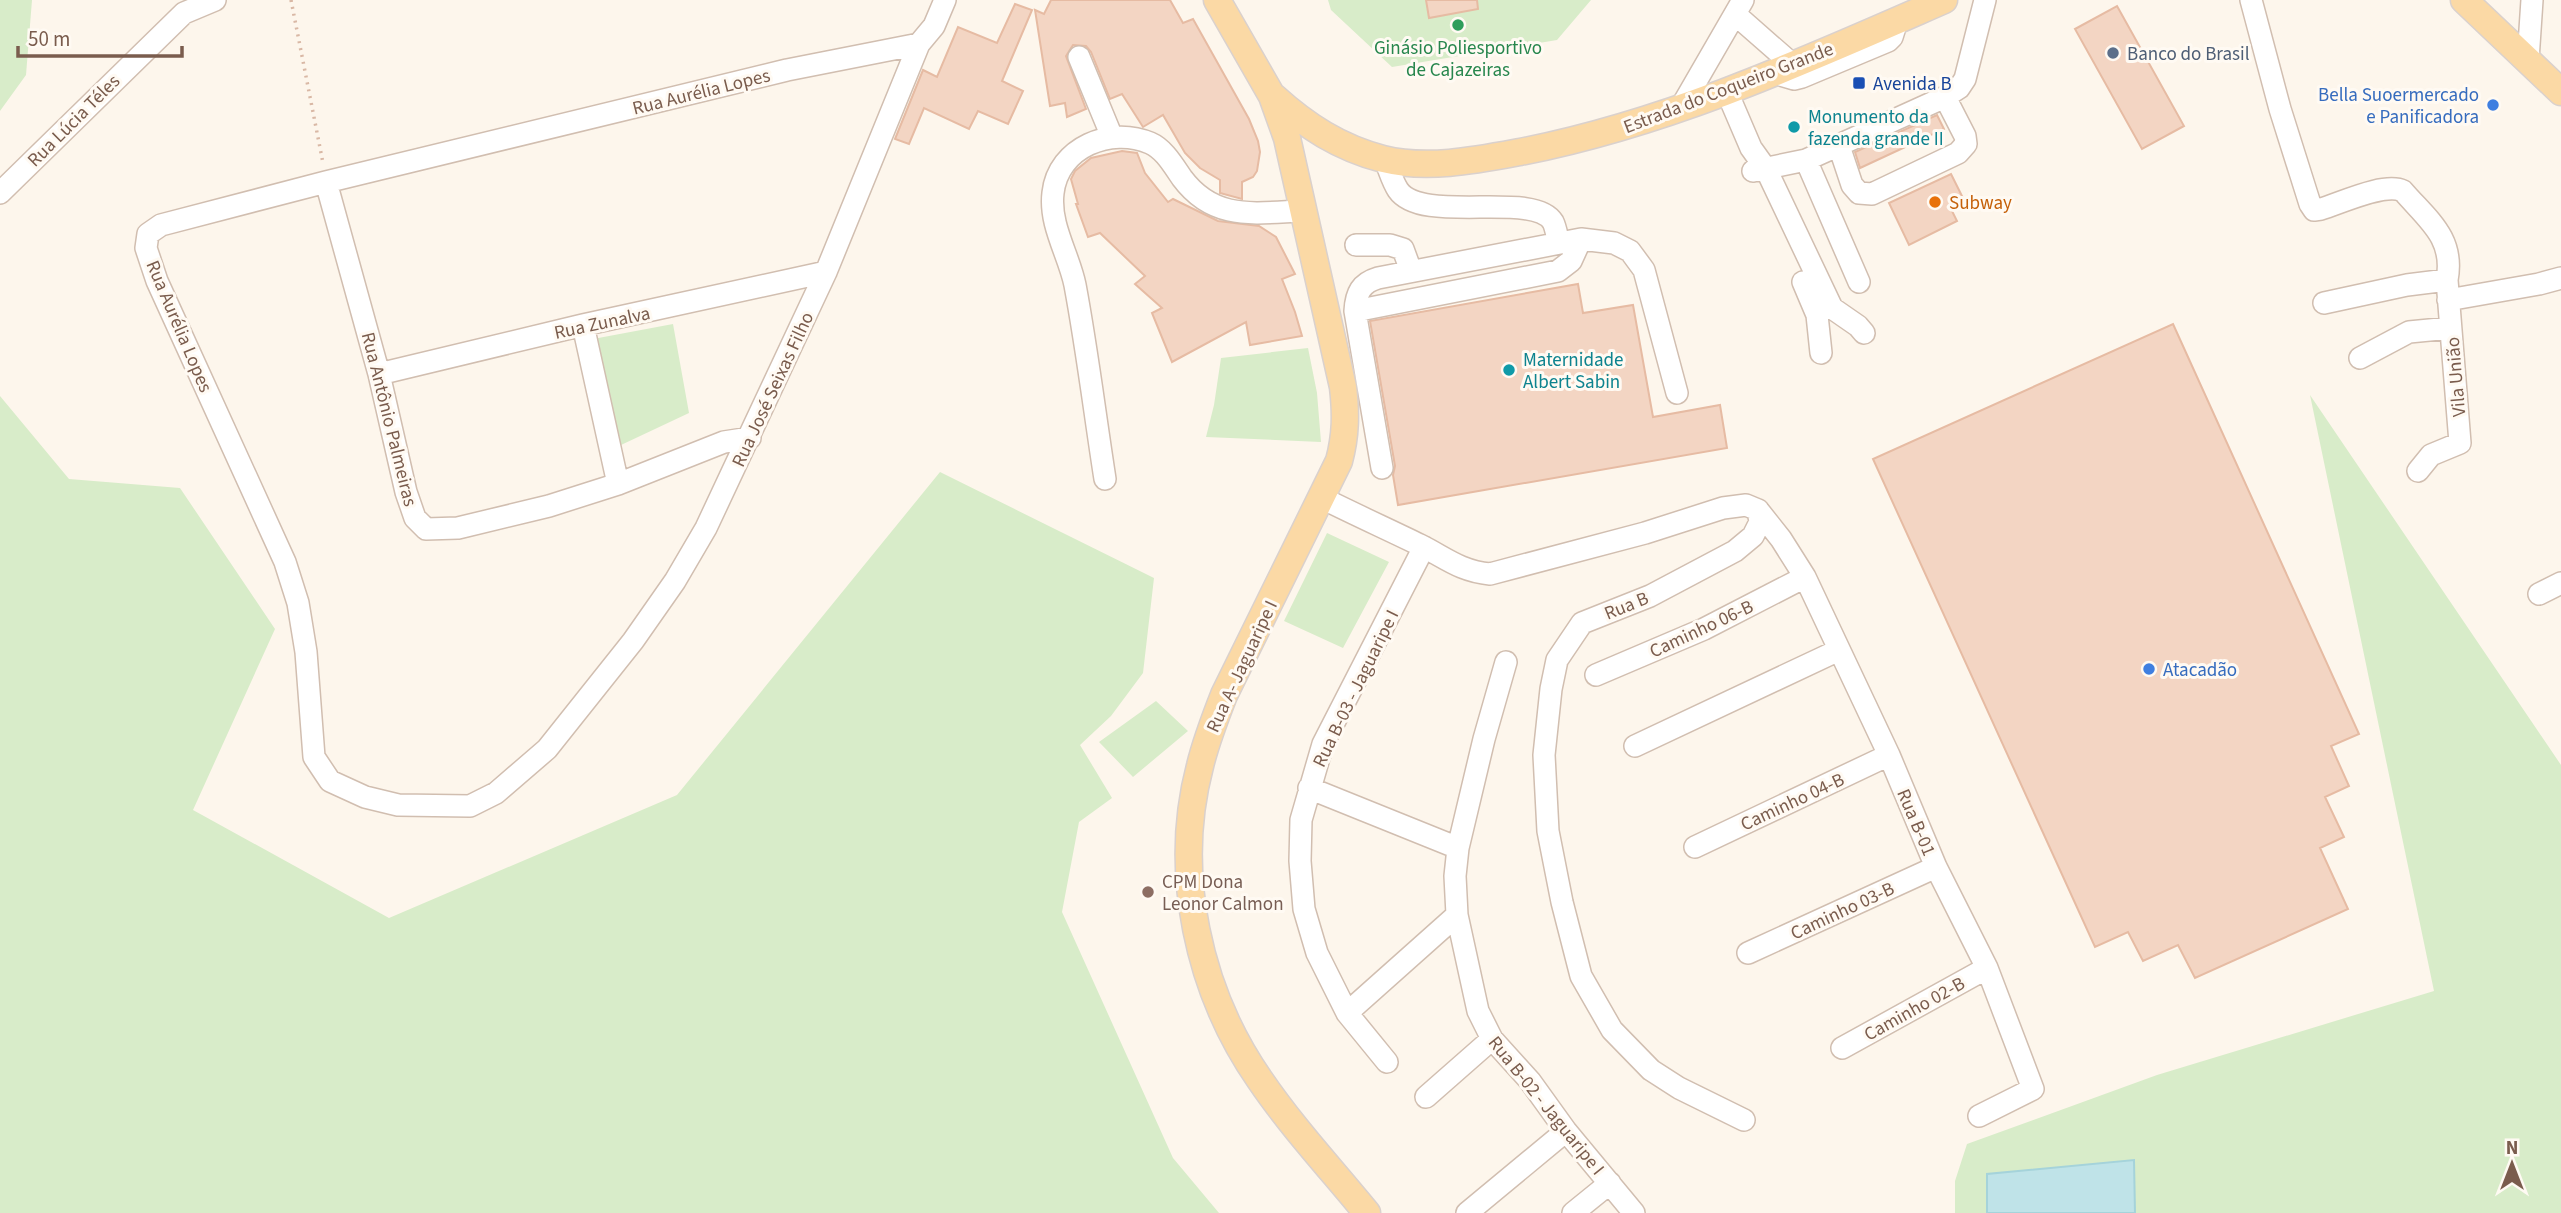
<svg xmlns="http://www.w3.org/2000/svg" width="2561" height="1213" font-family="'Source Sans 3',sans-serif">
	<style>
		.green { fill: #d8ecc9 }
		.water { fill: #bfe3e8; stroke: #a5d3da; stroke-width: 2 }
		.building { fill: #f3d5c3; stroke: #e6bba3; stroke-width: 2 }
		.lines { fill: none; stroke-linecap: round; stroke-linejoin: round }
		.minor-casing { stroke: #d1beb0; stroke-width: 24 }
		.major-casing { stroke: #dad1cd; stroke-width: 29 }
		.path { stroke: #d9b8a5; stroke-width: 3.5; stroke-dasharray: 2 5; stroke-linecap: butt }
		.minor { stroke: #fff; stroke-width: 21 }
		.major { stroke: #fbd9a5; stroke-width: 26 }
		.leisure-dot { fill: #2e9e5b; stroke: #fffaf3; stroke-width: 2.5 }
		.service-dot { fill: #5c6f8a; stroke: #fffaf3; stroke-width: 2.5 }
		.transit-dot { fill: #1a4fb4; stroke: #fffaf3; stroke-width: 2.5 }
		.shop-dot { fill: #3f7fe0; stroke: #fffaf3; stroke-width: 2.5 }
		.culture-dot { fill: #0f9aa8; stroke: #fffaf3; stroke-width: 2.5 }
		.food-dot { fill: #e8710a; stroke: #fffaf3; stroke-width: 2.5 }
		.education-dot { fill: #8d6e63; stroke: #fffaf3; stroke-width: 2.5 }
		.labels { text-anchor: middle; stroke-width: 6; stroke-linejoin: round; paint-order: stroke }
		.leisure-label { font-size: 19px; fill: #27864d; stroke: #fffaf3 }
		.service-label { font-size: 19px; fill: #4e5e75; stroke: #fffaf3; text-anchor: start }
		.transit-label { font-size: 19px; fill: #164399; stroke: #fffaf3; text-anchor: start }
		.street-label { font-size: 19px; fill: #7a5c4d; stroke: #fffaf3 }
		.shop-label { font-size: 19px; fill: #366cbe; stroke: #fffaf3; text-anchor: end }
		.culture-label { font-size: 19px; fill: #0d838f; stroke: #fffaf3; text-anchor: start }
		.food-label { font-size: 19px; fill: #c56008; stroke: #fffaf3; text-anchor: start }
		.education-label { font-size: 19px; fill: #785e54; stroke: #fffaf3; text-anchor: start }
	</style>
	<rect width="100%" height="100%" fill="#fdf6ec"/>
	<path class="green" d="M0 0H32L26 75 0 111Z
		M1328 0H1591L1557 40 1392 67 1331 10Z
		M673 324 689 413 621 445 593 339Z
		M1308 348 1317 393 1321 442 1206 437 1214 405 1221 358Z
		M2310 395 2561 765V1213H1955V1181L1967 1144 2157 1075 2434 991Z
		M0 396 69 479 180 488 275 629 193 810 389 918 677 795 940 472 1154 578 1143 673 1111 716 1080 745 1112 798 1079 822 1062 912 1173 1158 1219 1213H0Z
		M1327 533 1389 562 1343 648 1284 621Z
		M1156 701 1188 731 1133 777 1099 742Z"/>
	<path class="water" d="M2134 1160 2135 1213H1987V1174Z"/>
	<path class="building" d="M1051 0H1170L1183 23 1193 19 1249 119 1258 141 1260 152 1257 171 1253 177 1242 182V199L1220 193V180L1200 168 1185 153 1163 115 1143 127 1122 94 1110 99 1091 52 1086 46 1073 45 1066 56 1086 109 1067 117 1065 103 1050 106 1035 10 1044 14Z
		M1426 0H1477L1478 9 1429 18Z
		M1015 4 1032 10 1002 81 1023 91 1008 124 978 111 969 129 924 108 909 144 895 139 923 70 937 77 958 27 997 43Z
		M2117 6 2184 126 2142 149 2075 29Z
		M1937 115 1944 129 1860 168 1855 152Z
		M1122 151 1137 153 1145 173 1168 202 1173 199 1218 221 1259 226 1276 237 1295 274 1282 279 1295 312 1302 336 1250 345 1246 322 1172 362 1152 313 1162 308 1135 284 1145 276 1100 233 1088 237 1076 204H1078L1071 179 1075 171 1091 158Z
		M1951 174 1964 200 1950 207 1957 221 1909 245 1889 203Z
		M1578 284 1583 313 1633 305 1653 417 1720 405 1727 448 1398 505 1393 475 1395 466 1370 321Z
		M2173 324 2359 734 2331 746 2349 786 2325 797 2344 837 2320 848 2348 909 2195 978 2178 945 2143 961 2128 932 2095 947 1873 459Z"/>
	<g class="lines">
		<g class="minor-casing">
			<path id="minor" d="M2251 0 2280 109 2310 204 2314 210 2321 209C2341 203 2385 182 2403 191 2428 220 2455 238 2447 280
				M1736 15 1793 65
				M919 44 787 70 326 182 161 225 148 234 146 248 157 281 285 562 298 603 306 652 314 757 330 781 365 797 398 805 470 806 496 793 547 749 633 641 675 581 706 528 826 272 919 44 934 26 945 0
				M1079 57 1112 137
				M2528 60 2532 0
				M1774 73 1794 79 1802 77 1888 41 1892 37 1897 21
				M1727 92 1751 148 1766 169 1832 308 1858 326 1864 333
				M1680 109 1743 0
				M1839 146 1852 185 1859 193 1872 194 1958 153 1966 144 1965 136 1945 97
				M1385 160C1389 169 1392 181 1398 190 1422 225 1534 190 1553 222 1556 228 1557 237 1559 243
				M1806 160 1859 282
				M1753 171 1806 160 1945 97 1959 88 1965 79 1985 0
				M326 182 379 374 406 492 415 518 426 529 458 528 549 506 618 484 724 442 750 438
				M0 193 184 13 215 0
				M1356 245H1390L1403 249 1411 271
				M1803 282 1817 315 1821 353
				M2448 300 2539 284 2561 278
				M2324 303 2407 285 2447 280 2460 443 2431 455 2418 471
				M1355 311 1558 271 1571 261 1581 239
				M583 325 618 484
				M2360 358 2409 332 2450 328
				M379 374 583 325 826 272
				M1382 468 1355 311C1356 293 1361 283 1378 278L1581 239 1614 243 1630 251 1644 270 1677 393
				M1105 479C1095 415 1087 349 1075 285 1069 255 1049 225 1053 193 1058 147 1111 126 1150 143 1164 149 1173 165 1182 178 1214 221 1254 213 1302 211
				M1322 498C1354 514 1387 529 1420 545 1446 558 1460 571 1490 574L1645 533 1723 508 1746 505 1758 510 1760 522 1753 536 1735 551 1650 596 1582 623 1557 660 1551 689 1544 755 1548 831 1562 902 1581 976 1612 1030 1651 1070 1679 1088 1744 1120
				M1758 510 1781 539 1805 577 1889 755 1936 867 1987 968 2033 1089 1979 1116
				M2539 594 2561 583
				M1506 662 1484 739 1458 848 1455 876 1457 915 1478 1011 1492 1039 1530 1081 1566 1131 1634 1213
				M1596 675 1704 629 1805 577
				M1635 746 1839 650
				M1309 788 1458 848
				M1695 847 1889 755
				M1748 953 1936 867
				M1347 1013 1457 915
				M1842 1048 1987 968
				M1387 1062 1347 1013 1317 953 1304 909 1300 861 1301 820 1323 744 1424 547
				M1426 1097 1492 1039
				M1467 1213 1566 1131
				M1573 1213 1610 1183"/>
		</g>
		<g class="major-casing">
			<path id="major" d="M1217 0 1272 96 1287 138 1343 387C1346 413 1346 435 1339 461L1224 695C1215 718 1206 741 1200 766 1172 872 1198 991 1260 1080 1292 1127 1331 1169 1367 1213
				M2464 0 2561 92
				M1274 97C1306 126 1340 148 1383 159 1427 170 1477 160 1520 152 1669 123 1807 60 1944 0"/>
		</g>
		<path class="path" d="M291 0 323 163"/>
		<use href="#minor" class="minor"/>
		<use href="#major" class="major"/>
	</g>
	<circle class="leisure-dot" cx="1458" cy="25" r="7"/>
	<circle class="service-dot" cx="2113" cy="53" r="7"/>
	<rect class="transit-dot" x="1852" y="76" width="14" height="14" rx="3.5"/>
	<g class="shop-dot">
		<circle cx="2493" cy="105" r="7"/>
		<circle cx="2149" cy="669" r="7"/>
	</g>
	<g class="culture-dot">
		<circle cx="1794" cy="127" r="7"/>
		<circle cx="1509" cy="370" r="7"/>
	</g>
	<circle class="food-dot" cx="1935" cy="202" r="7"/>
	<circle class="education-dot" cx="1148" cy="892" r="7"/>
	<g class="labels">
		<g class="leisure-label">
			<text x="1458" y="54">Ginásio Poliesportivo<tspan x="1458" dy="22">de Cajazeiras</tspan></text>
		</g>
		<g class="service-label">
			<text x="2127" y="60">Banco do Brasil</text>
		</g>
		<g class="transit-label">
			<text x="1873" y="90">Avenida B</text>
		</g>
		<g class="street-label">
			<text transform="translate(1728 87) rotate(-21)" y="7">Estrada do Coqueiro Grande</text>
			<text transform="translate(701 91) rotate(-14)" y="7">Rua Aurélia Lopes</text>
			<text transform="translate(73 120) rotate(-45)" y="7">Rua Lúcia Téles</text>
			<text transform="translate(602 322) rotate(-12)" y="7">Rua Zunalva</text>
			<text transform="translate(180 326) rotate(67)" y="7">Rua Aurélia Lopes</text>
			<text transform="translate(2455 377) rotate(-95)" y="7">Vila União</text>
			<text transform="translate(772 389) rotate(-65)" y="7">Rua José Seixas Filho</text>
			<text transform="translate(390 419) rotate(76)" y="7">Rua Antônio Palmeiras</text>
			<text transform="translate(1626 605) rotate(-22)" y="7">Rua B</text>
			<text transform="translate(1701 628) rotate(-25)" y="7">Caminho 06-B</text>
			<text transform="translate(1241 666) rotate(-65)" y="7">Rua A- Jaguaripe I</text>
			<text transform="translate(1355 688) rotate(-64)" y="7">Rua B-03 - Jaguaripe I</text>
			<text transform="translate(1792 801) rotate(-25)" y="7">Caminho 04-B</text>
			<text transform="translate(1917 822) rotate(67)" y="7">Rua B-01</text>
			<text transform="translate(1842 910) rotate(-25)" y="7">Caminho 03-B</text>
			<text transform="translate(1914 1008) rotate(-29)" y="7">Caminho 02-B</text>
			<text transform="translate(1547 1105) rotate(51)" y="7">Rua B-02 - Jaguaripe I</text>
		</g>
		<g class="shop-label">
			<text x="2479" y="101">Bella Suoermercado<tspan x="2479" dy="22">e Panificadora</tspan></text>
			<text x="2163" y="676" text-anchor="start">Atacadão</text>
		</g>
		<g class="culture-label">
			<text x="1808" y="123">Monumento da<tspan x="1808" dy="22">fazenda grande II</tspan></text>
			<text x="1523" y="366">Maternidade<tspan x="1523" dy="22">Albert Sabin</tspan></text>
		</g>
		<g class="food-label">
			<text x="1949" y="209">Subway</text>
		</g>
		<g class="education-label">
			<text x="1162" y="888">CPM Dona<tspan x="1162" dy="22">Leonor Calmon</tspan></text>
		</g>
	</g>
	<g transform="translate(2512 1164)" stroke="#fffaf3" stroke-width="5" paint-order="stroke">
	<path d="M0-5L12 26L0 18L-12 26Z" fill="#7a5c4d"/>
	<text y="-10" font-size="19" font-weight="bold" text-anchor="middle" fill="#7a5c4d">N</text>
	</g>
	<path d="M18 46v10h164v-10" fill="none" stroke="#7a5c4d" stroke-width="3.5"/>
	<text x="28" y="46" font-size="21" fill="#7a5c4d" stroke="#fffaf3" stroke-width="5" paint-order="stroke">50 m</text>
</svg>
